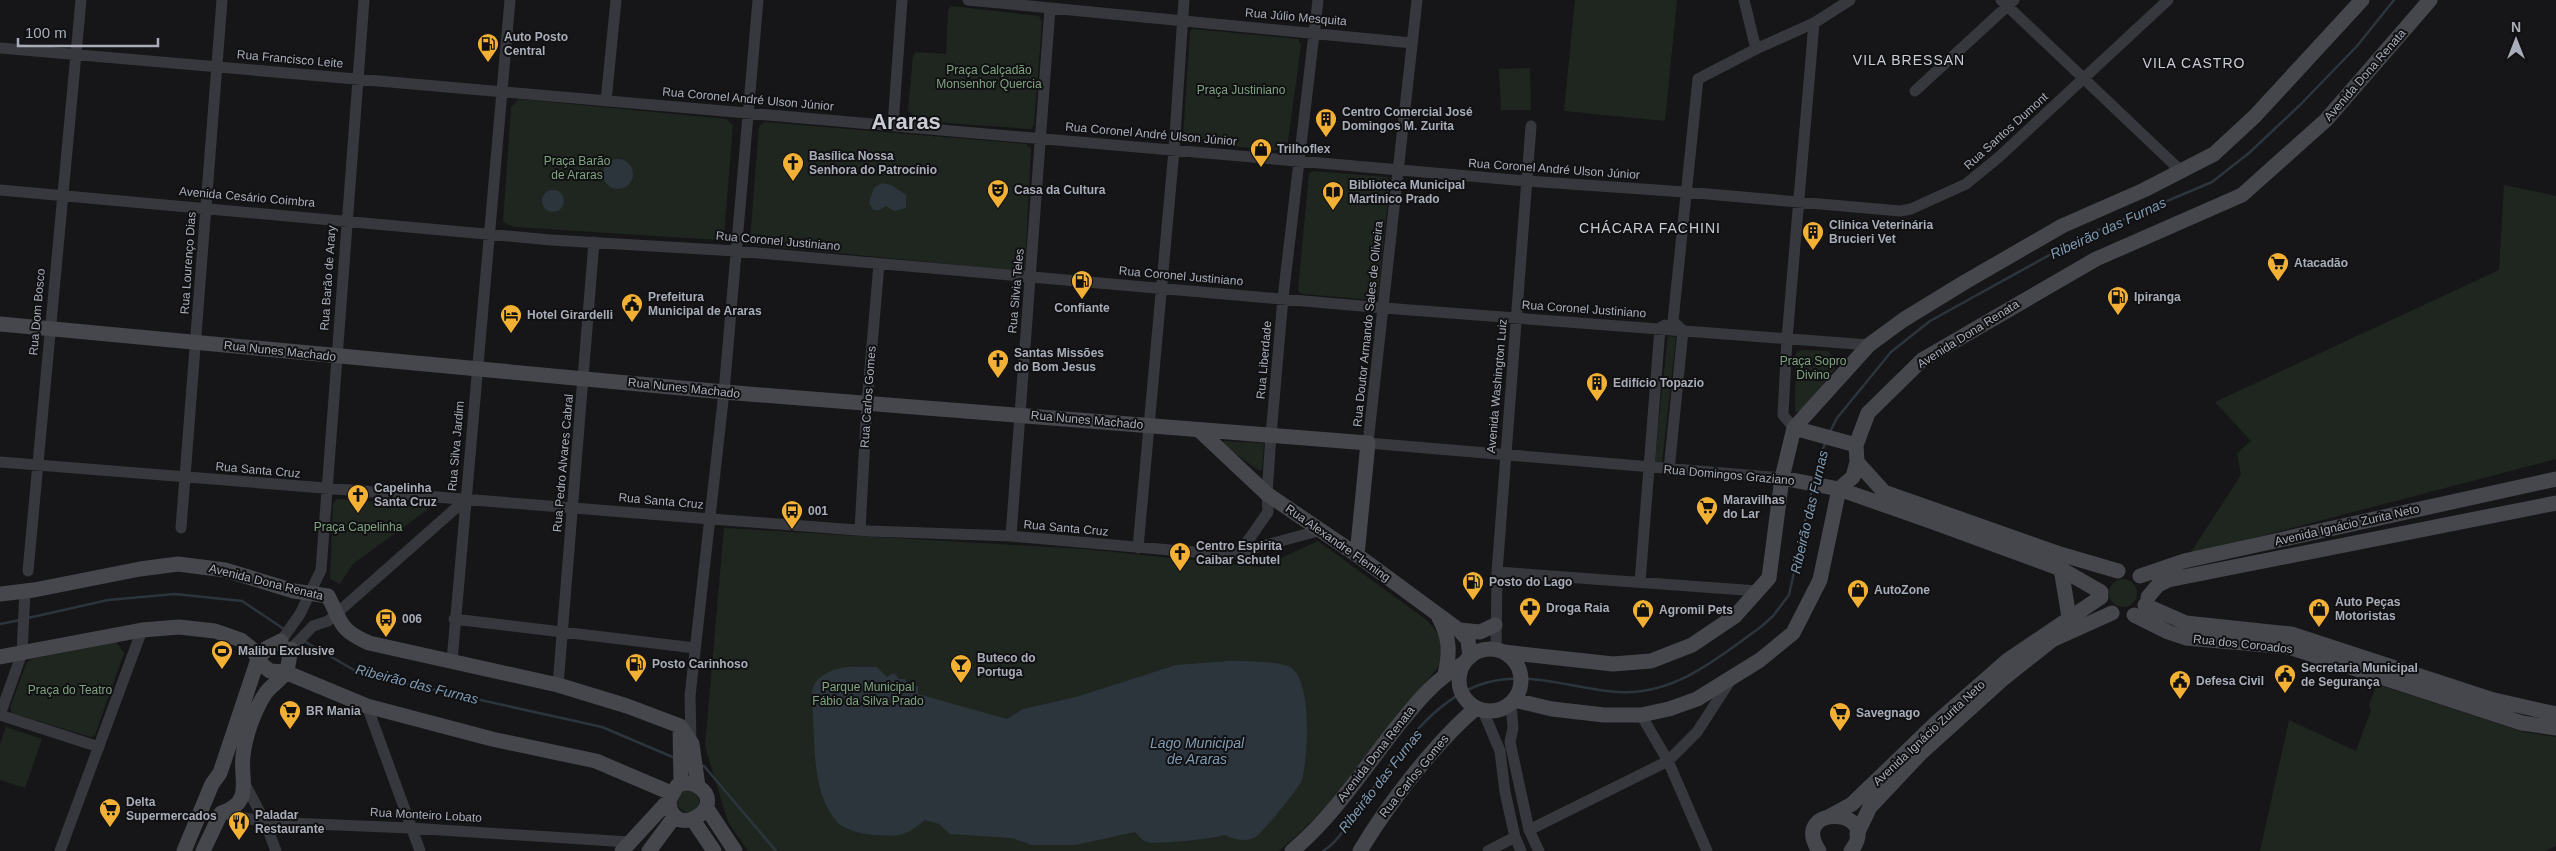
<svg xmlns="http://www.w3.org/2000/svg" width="2556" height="851" font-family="Arial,sans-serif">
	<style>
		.green { fill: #1e261f }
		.water { fill: #2c353c }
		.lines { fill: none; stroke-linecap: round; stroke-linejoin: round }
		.stream { stroke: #2c353c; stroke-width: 2.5 }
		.street { stroke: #37383d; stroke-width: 11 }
		.secondary { stroke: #45474d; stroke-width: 15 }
		.labels { text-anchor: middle; stroke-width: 4; stroke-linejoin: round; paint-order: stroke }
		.street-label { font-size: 12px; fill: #a8adb8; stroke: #111113 }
		.poi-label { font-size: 12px; font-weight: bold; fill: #a8adb8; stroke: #111113; text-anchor: start }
		.park-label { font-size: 12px; fill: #7fa381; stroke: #111113 }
		.neighbourhood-label { font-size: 14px; letter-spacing: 1px; fill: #c9ccd4; stroke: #111113 }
		.water-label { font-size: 14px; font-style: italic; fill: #7f9bb3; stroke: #111113 }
		.town-label { font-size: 22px; font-weight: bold; fill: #c9ccd4; stroke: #111113 }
	</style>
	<rect width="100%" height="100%" fill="#161618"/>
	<path class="green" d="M1575 0H1677L1665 121 1564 111Z
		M951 6 1039 16 1042 22 1034 125 1031 129 920 121 908 111 913 56 916 52 946 54 948 10Z
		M1193 29 1298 39 1301 45 1288 142 1283 151 1189 142 1183 136 1190 32Z
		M1530 68 1531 110H1501L1499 69Z
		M519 99 726 119 733 125 724 235 718 240 514 227 503 222 511 107Z
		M764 122 1026 144 1031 148 1025 267 1021 271 755 245 750 240 759 127Z
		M1314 171 1387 177 1390 181 1378 296 1374 300 1302 294 1298 291 1309 173Z
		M2504 185 2556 196V459L2189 555 2241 475 2237 453 2251 441 2215 402 2499 270Z
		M1668 336 1676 337 1662 463 1654 462Z
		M1801 350 1829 351 1834 361 1835 369 1801 412H1795L1796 353Z
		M1223 441 1264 443 1262 470H1258L1223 445Z
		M337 499 427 505V510L353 564 340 584 330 579 333 503Z
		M724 528 1084 549 1261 567 1318 541 1428 621 1440 636 1445 655 1438 667C1388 729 1341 800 1279 851H748L728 822 705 746Z
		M2109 593a14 14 0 1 1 28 0a14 14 0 1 1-28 0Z
		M116 642 124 653 95 735 91 737 12 713 10 707 27 662 32 659Z
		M2379 685 2524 732 2556 737V846L2546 851H2260L2289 720 2356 751 2371 710 2369 705 2376 687Z
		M6 727 42 739 25 788 0 780V744Z
		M677 801a11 11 0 1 1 22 0a11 11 0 1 1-22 0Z"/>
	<path class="water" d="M603 174a15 15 0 1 1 30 0a15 15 0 1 1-30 0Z
		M882 183 891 185 906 195V208L894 211 886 206 880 210H873L869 202 874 188Z
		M542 201a11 11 0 1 1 22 0a11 11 0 1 1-22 0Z
		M1230 661C1244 661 1285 661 1293 669 1312 688 1308 755 1302 780 1299 788 1261 835 1254 838 1243 842 1234 839 1224 835 1218 838 1155 845 1147 842 1143 841 1138 835 1135 832L1075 845H1032L1012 838 950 834 939 824 925 820C907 835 901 837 877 835 867 835 846 831 838 823 813 796 815 751 813 717 813 702 807 686 822 676 838 664 859 667 877 667L887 677 894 673 899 679H905L909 686H918V694L1007 719 1023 709 1076 697 1176 665Z"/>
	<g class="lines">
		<path class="stream" d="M1830 432 1837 418 1891 352 1930 321 2082 237 2212 182 2249 153 2300 105 2357 46 2394 0
			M1815 479 1820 455 1826 442
			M28 618 108 600 175 594 242 601 284 629
			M0 624 20 620
			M304 641 359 673 602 727 675 758
			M700 765 704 766 776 851
			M1323 851C1337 843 1348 824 1357 811 1390 766 1424 705 1479 685 1525 668 1572 689 1618 692 1675 696 1719 657 1762 626L1773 616 1789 595 1812 490"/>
		<path class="street" d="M968 0 1412 43
			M1417 0 1368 443 1782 478
			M1744 0 1756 49
			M2001 0 2181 171
			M0 48 1527 181 1685 192 1900 211 1911 209 1966 184 1999 157 2168 0
			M1915 91 2014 0
			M606 101 616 0
			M893 125 902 0
			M0 190 551 240 736 251 1384 308 1869 345
			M1794 428 1783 415 1787 339 1814 23
			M0 462 711 519 870 531 1011 536 1216 554 1240 552 1318 531
			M1669 470 1683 331 1673 321 1698 79 1756 49 1814 23 1850 0
			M181 528 222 0
			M860 530 867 403 879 264
			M1011 536 1050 8
			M1138 548 1174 150 1184 0
			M1240 552 1268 512 1267 494 1271 435 1283 298 1318 0
			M28 571 81 0
			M1497 572 1758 591
			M1640 582 1660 328 1665 325
			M454 619 695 648
			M281 641 300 614 321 570 364 0
			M291 649 313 626 328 621 465 500
			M1496 650 1497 572 1531 126
			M452 661 510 0
			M558 685 594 242
			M1511 704 1513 728 1510 742 1529 830 1539 851
			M367 706 420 851
			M1483 711 1500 751 1505 792 1515 837 1521 851
			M0 715 22 653 25 591
			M0 715 99 747
			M1641 715 1668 761 1707 851
			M691 742 690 696 724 392 758 0
			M245 784 265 822 276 851
			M221 813 265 822 410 828 629 842
			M1529 830 1668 761 1697 732 1730 681
			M60 851 142 630
			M1488 851 1515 837"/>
		<path class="secondary" d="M0 324 724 392 1368 443 1357 555
			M1794 428 1856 445
			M1199 430 1267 494 1357 555 1459 630 1468 640 1470 657
			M1857 462 1884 492 2060 554 2118 571
			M1782 478 1839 489 1930 521 2061 569 2101 592
			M2061 569 2069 617
			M2140 576 2184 561 2556 479
			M0 594 34 590 140 569 178 564 225 570 294 591 328 596C342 623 339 630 369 643L558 685 627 706 680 726 692 744 698 786
			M2148 597 2158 585 2168 580 2556 503
			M2145 605 2186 623 2291 634 2490 699 2556 714
			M2134 615 2168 632 2186 638 2289 647 2522 723 2556 728
			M1439 618C1450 638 1450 653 1445 674
			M1459 630 1480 632 1495 625
			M1459 680a31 31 0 1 1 62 0a31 31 0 1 1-62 0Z
			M1504 652 1613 664 1651 661 1692 645 1735 616 1769 578 1782 478 1794 428 1869 345 1903 320 1965 282 2062 226 2144 190 2214 154 2255 116 2362 0
			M0 657 142 630 179 627 215 631 241 640 252 649 261 664 270 671 285 672 367 706 492 739 596 761 671 793
			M1514 700 1552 709 1604 715H1641L1669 709 1697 699 1760 660 1793 633 1820 580 1839 489 1853 477 1857 462 1856 445 1868 413 1922 360 2096 259 2242 195 2326 120 2430 0
			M680 726 681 784
			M706 807 735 851
			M1830 816 1852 804 1937 722 2008 660 2101 597
			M693 820 714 851
			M1857 834 1870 807 1920 754 2004 678 2052 640 2112 613
			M184 851 212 784 220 773 258 659 267 648 281 641
			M203 851 221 813C254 802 240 781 243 756 245 736 254 711 265 694 270 686 281 680 286 672 289 666 289 656 291 649
			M622 851 669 800 677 786C684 782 692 782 699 787 729 808 670 843 669 800
			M649 851 675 816
			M1292 851C1333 817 1363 770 1396 728 1416 703 1435 679 1464 663
			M1360 851C1388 804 1435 743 1476 708
			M1819 851C1788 803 1884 807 1851 851"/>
	</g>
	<defs>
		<g id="fuel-pin" transform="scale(1.125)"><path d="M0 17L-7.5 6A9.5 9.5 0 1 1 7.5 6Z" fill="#f2b134" stroke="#111113"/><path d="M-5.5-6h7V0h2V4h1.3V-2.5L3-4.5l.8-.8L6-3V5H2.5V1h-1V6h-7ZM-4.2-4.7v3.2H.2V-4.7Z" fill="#111"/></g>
		<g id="building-pin" transform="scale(1.125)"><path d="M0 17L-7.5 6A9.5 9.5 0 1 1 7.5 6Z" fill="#f2b134" stroke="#111113"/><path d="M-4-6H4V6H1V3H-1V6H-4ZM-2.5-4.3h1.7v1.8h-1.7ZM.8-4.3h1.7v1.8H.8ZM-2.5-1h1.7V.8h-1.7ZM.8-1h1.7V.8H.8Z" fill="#111"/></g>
		<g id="shop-pin" transform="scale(1.125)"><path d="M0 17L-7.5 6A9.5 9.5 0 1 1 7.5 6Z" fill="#f2b134" stroke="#111113"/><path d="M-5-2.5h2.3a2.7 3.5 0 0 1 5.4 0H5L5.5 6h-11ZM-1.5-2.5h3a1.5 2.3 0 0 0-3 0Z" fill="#111"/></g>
		<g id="church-pin" transform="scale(1.125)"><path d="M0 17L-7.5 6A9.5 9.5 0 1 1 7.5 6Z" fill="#f2b134" stroke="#111113"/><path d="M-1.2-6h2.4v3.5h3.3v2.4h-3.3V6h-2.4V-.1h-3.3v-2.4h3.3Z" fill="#111"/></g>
		<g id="theatre-pin" transform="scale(1.125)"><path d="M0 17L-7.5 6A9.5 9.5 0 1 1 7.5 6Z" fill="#f2b134" stroke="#111113"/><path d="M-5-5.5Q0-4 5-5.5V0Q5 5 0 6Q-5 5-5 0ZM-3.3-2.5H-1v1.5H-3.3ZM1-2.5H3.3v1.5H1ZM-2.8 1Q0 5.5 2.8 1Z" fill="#111"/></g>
		<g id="library-pin" transform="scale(1.125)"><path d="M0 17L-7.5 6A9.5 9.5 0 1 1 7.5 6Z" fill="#f2b134" stroke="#111113"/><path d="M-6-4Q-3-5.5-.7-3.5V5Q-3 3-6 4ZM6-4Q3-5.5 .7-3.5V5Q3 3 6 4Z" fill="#111"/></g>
		<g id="supermarket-pin" transform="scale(1.125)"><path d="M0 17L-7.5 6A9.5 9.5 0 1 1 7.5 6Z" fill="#f2b134" stroke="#111113"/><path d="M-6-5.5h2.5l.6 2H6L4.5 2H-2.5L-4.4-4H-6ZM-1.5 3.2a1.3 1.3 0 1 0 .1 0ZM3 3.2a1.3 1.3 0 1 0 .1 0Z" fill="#111"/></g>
		<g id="civic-pin" transform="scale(1.125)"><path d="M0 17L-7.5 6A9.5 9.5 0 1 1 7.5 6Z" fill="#f2b134" stroke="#111113"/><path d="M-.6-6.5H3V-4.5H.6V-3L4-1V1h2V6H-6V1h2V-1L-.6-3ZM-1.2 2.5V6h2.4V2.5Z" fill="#111"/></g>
		<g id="hotel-pin" transform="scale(1.125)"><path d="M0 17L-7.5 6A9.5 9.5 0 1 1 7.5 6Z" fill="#f2b134" stroke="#111113"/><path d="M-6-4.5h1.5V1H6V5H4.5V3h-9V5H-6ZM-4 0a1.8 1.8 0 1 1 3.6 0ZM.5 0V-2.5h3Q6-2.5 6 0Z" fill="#111"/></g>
		<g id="bus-pin" transform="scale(1.125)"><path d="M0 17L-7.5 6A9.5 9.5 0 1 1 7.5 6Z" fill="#f2b134" stroke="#111113"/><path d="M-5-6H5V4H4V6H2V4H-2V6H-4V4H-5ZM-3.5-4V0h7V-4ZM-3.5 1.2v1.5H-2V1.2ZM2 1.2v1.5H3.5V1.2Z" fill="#111"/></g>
		<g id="pharmacy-pin" transform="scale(1.125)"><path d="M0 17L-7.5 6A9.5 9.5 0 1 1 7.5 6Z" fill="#f2b134" stroke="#111113"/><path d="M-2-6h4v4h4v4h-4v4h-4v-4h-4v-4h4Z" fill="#111"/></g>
		<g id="stadium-pin" transform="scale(1.125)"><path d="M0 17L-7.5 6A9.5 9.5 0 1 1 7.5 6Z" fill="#f2b134" stroke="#111113"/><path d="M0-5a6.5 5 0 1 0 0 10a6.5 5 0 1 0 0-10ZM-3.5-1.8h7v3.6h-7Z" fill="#111"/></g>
		<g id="bar-pin" transform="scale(1.125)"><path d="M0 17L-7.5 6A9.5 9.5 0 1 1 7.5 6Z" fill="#f2b134" stroke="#111113"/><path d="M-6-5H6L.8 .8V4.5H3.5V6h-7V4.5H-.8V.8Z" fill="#111"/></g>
		<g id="restaurant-pin" transform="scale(1.125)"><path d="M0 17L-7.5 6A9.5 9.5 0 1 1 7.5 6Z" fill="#f2b134" stroke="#111113"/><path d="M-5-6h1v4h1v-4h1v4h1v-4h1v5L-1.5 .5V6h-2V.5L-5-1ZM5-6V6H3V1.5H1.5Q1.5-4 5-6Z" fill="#111"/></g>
	</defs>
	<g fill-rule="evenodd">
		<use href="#fuel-pin" x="488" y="44"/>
		<use href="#building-pin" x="1326" y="119"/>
		<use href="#shop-pin" x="1261" y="149"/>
		<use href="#church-pin" x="793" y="163"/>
		<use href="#theatre-pin" x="998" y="190"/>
		<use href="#library-pin" x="1333" y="192"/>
		<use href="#building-pin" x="1813" y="232"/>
		<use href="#supermarket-pin" x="2278" y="263"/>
		<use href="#fuel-pin" x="1082" y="281"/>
		<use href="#fuel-pin" x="2118" y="297"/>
		<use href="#civic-pin" x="632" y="304"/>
		<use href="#hotel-pin" x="511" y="315"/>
		<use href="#church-pin" x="998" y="360"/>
		<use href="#building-pin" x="1597" y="383"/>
		<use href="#church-pin" x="358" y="495"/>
		<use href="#supermarket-pin" x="1707" y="507"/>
		<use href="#bus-pin" x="792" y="511"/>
		<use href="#church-pin" x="1180" y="553"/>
		<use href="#fuel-pin" x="1473" y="582"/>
		<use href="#shop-pin" x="1858" y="590"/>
		<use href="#pharmacy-pin" x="1530" y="608"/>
		<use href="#shop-pin" x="2319" y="609"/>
		<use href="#shop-pin" x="1643" y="610"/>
		<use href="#bus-pin" x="386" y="619"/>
		<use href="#stadium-pin" x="222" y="651"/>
		<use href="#fuel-pin" x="636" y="664"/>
		<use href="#bar-pin" x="961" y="665"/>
		<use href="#civic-pin" x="2285" y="675"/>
		<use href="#civic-pin" x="2180" y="681"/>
		<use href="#supermarket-pin" x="290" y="711"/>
		<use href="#supermarket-pin" x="1840" y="713"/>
		<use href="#supermarket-pin" x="110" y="809"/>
		<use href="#restaurant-pin" x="239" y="822"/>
	</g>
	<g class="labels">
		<g class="street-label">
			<text transform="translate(1296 17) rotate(5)" y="4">Rua Júlio Mesquita</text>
			<text transform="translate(290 59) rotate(5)" y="4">Rua Francisco Leite</text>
			<text transform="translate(2365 75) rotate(-49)" y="4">Avenida Dona Renata</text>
			<text transform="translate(748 99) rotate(5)" y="4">Rua Coronel André Ulson Júnior</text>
			<text transform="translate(2006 131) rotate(-42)" y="4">Rua Santos Dumont</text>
			<text transform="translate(1151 134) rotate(5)" y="4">Rua Coronel André Ulson Júnior</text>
			<text transform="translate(1554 169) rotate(4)" y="4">Rua Coronel André Ulson Júnior</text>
			<text transform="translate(247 197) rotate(5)" y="4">Avenida Cesário Coimbra</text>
			<text transform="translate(778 241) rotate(5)" y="4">Rua Coronel Justiniano</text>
			<text transform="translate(188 263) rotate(-86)" y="4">Rua Lourenço Dias</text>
			<text transform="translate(1181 276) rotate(5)" y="4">Rua Coronel Justiniano</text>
			<text transform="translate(328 278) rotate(-86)" y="4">Rua Barão de Arary</text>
			<text transform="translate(1016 291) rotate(-85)" y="4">Rua Silvia Teles</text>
			<text transform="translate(1584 309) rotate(4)" y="4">Rua Coronel Justiniano</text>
			<text transform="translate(37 312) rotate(-85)" y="4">Rua Dom Bosco</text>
			<text transform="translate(1368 324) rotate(-84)" y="4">Rua Doutor Armando Sales de Oliveira</text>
			<text transform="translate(1968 334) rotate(-32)" y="4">Avenida Dona Renata</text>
			<text transform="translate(280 351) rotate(6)" y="4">Rua Nunes Machado</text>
			<text transform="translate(1264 360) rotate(-85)" y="4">Rua Liberdade</text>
			<text transform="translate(1497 386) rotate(-85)" y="4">Avenida Washington Luiz</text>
			<text transform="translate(684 388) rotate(6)" y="4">Rua Nunes Machado</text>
			<text transform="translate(868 397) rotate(-86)" y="4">Rua Carlos Gomes</text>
			<text transform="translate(1087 420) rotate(5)" y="4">Rua Nunes Machado</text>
			<text transform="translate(456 446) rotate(-85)" y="4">Rua Silva Jardim</text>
			<text transform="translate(563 463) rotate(-85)" y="4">Rua Pedro Alvares Cabral</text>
			<text transform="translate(258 470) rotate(5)" y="4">Rua Santa Cruz</text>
			<text transform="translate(1729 475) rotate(5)" y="4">Rua Domingos Graziano</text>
			<text transform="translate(661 501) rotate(5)" y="4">Rua Santa Cruz</text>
			<text transform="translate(2347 525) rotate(-13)" y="4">Avenida Ignácio Zurita Neto</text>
			<text transform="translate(1066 528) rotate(5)" y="4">Rua Santa Cruz</text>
			<text transform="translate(1338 543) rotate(35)" y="4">Rua Alexandre Fleming</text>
			<text transform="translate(266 582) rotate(14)" y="4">Avenida Dona Renata</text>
			<text transform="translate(2243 644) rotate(6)" y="4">Rua dos Coroados</text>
			<text transform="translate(1929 733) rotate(-43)" y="4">Avenida Ignácio Zurita Neto</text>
			<text transform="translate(1376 754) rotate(-52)" y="4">Avenida Dona Renata</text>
			<text transform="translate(1414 776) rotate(-51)" y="4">Rua Carlos Gomes</text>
			<text transform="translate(426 815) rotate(3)" y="4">Rua Monteiro Lobato</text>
		</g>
		<g class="poi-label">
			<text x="504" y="41">Auto Posto<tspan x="504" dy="14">Central</tspan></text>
			<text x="1342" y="116">Centro Comercial José<tspan x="1342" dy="14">Domingos M. Zurita</tspan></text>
			<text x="1277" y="153">Trilhoflex</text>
			<text x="809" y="160">Basílica Nossa<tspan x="809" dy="14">Senhora do Patrocínio</tspan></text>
			<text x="1349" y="189">Biblioteca Municipal<tspan x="1349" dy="14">Martinico Prado</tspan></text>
			<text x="1014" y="194">Casa da Cultura</text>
			<text x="1829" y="229">Clinica Veterinária<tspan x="1829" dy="14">Brucieri Vet</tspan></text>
			<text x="2294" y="267">Atacadão</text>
			<text x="648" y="301">Prefeitura<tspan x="648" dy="14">Municipal de Araras</tspan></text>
			<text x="2134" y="301">Ipiranga</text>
			<text x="1082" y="312" text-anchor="middle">Confiante</text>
			<text x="527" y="319">Hotel Girardelli</text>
			<text x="1014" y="357">Santas Missões<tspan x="1014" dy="14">do Bom Jesus</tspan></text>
			<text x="1613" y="387">Edifício Topazio</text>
			<text x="374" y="492">Capelinha<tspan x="374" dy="14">Santa Cruz</tspan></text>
			<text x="1723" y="504">Maravilhas<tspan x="1723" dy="14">do Lar</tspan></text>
			<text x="808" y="515">001</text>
			<text x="1196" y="550">Centro Espirita<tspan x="1196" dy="14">Caibar Schutel</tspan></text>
			<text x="1489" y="586">Posto do Lago</text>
			<text x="1874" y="594">AutoZone</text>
			<text x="2335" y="606">Auto Peças<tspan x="2335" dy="14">Motoristas</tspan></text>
			<text x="1546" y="612">Droga Raia</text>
			<text x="1659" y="614">Agromil Pets</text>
			<text x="402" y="623">006</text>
			<text x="238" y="655">Malibu Exclusive</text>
			<text x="977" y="662">Buteco do<tspan x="977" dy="14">Portuga</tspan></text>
			<text x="652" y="668">Posto Carinhoso</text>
			<text x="2301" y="672">Secretaria Municipal<tspan x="2301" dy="14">de Segurança</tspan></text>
			<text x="2196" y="685">Defesa Civil</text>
			<text x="306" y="715">BR Mania</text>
			<text x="1856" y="717">Savegnago</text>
			<text x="126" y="806">Delta<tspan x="126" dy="14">Supermercados</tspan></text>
			<text x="255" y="819">Paladar<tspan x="255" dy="14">Restaurante</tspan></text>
		</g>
		<g class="park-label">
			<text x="989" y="74">Praça Calçadão<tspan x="989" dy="14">Monsenhor Quercia</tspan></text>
			<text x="1241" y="94">Praça Justiniano</text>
			<text x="577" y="165">Praça Barão<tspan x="577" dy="14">de Araras</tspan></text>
			<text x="1813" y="365">Praça Sopro<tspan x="1813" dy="14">Divino</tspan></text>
			<text x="358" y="531">Praça Capelinha</text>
			<text x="868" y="691">Parque Municipal<tspan x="868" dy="14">Fábio da Silva Prado</tspan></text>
			<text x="70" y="694">Praça do Teatro</text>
		</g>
		<g class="neighbourhood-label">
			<text x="1909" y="65">VILA BRESSAN</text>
			<text x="2194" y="68">VILA CASTRO</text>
			<text x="1650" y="233">CHÁCARA FACHINI</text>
		</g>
		<g class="water-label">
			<text transform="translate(2108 228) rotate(-25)" y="5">Ribeirão das Furnas</text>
			<text transform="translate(1809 512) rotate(-77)" y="5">Ribeirão das Furnas</text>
			<text transform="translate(417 684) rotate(14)" y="5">Ribeirão das Furnas</text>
			<text x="1197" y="748">Lago Municipal<tspan x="1197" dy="16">de Araras</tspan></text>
			<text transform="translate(1380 781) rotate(-52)" y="5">Ribeirão das Furnas</text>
		</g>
		<g class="town-label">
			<text x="906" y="129">Araras</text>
		</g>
	</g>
	<g transform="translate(2516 40)" stroke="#111113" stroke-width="4" paint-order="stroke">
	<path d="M0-4L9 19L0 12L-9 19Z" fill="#a8adb8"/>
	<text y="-8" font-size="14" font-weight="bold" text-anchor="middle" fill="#a8adb8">N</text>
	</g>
	<path d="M18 38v8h140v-8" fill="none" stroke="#a8adb8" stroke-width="2.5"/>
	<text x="25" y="38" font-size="15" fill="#a8adb8" stroke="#111113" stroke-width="4" paint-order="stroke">100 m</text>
</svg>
